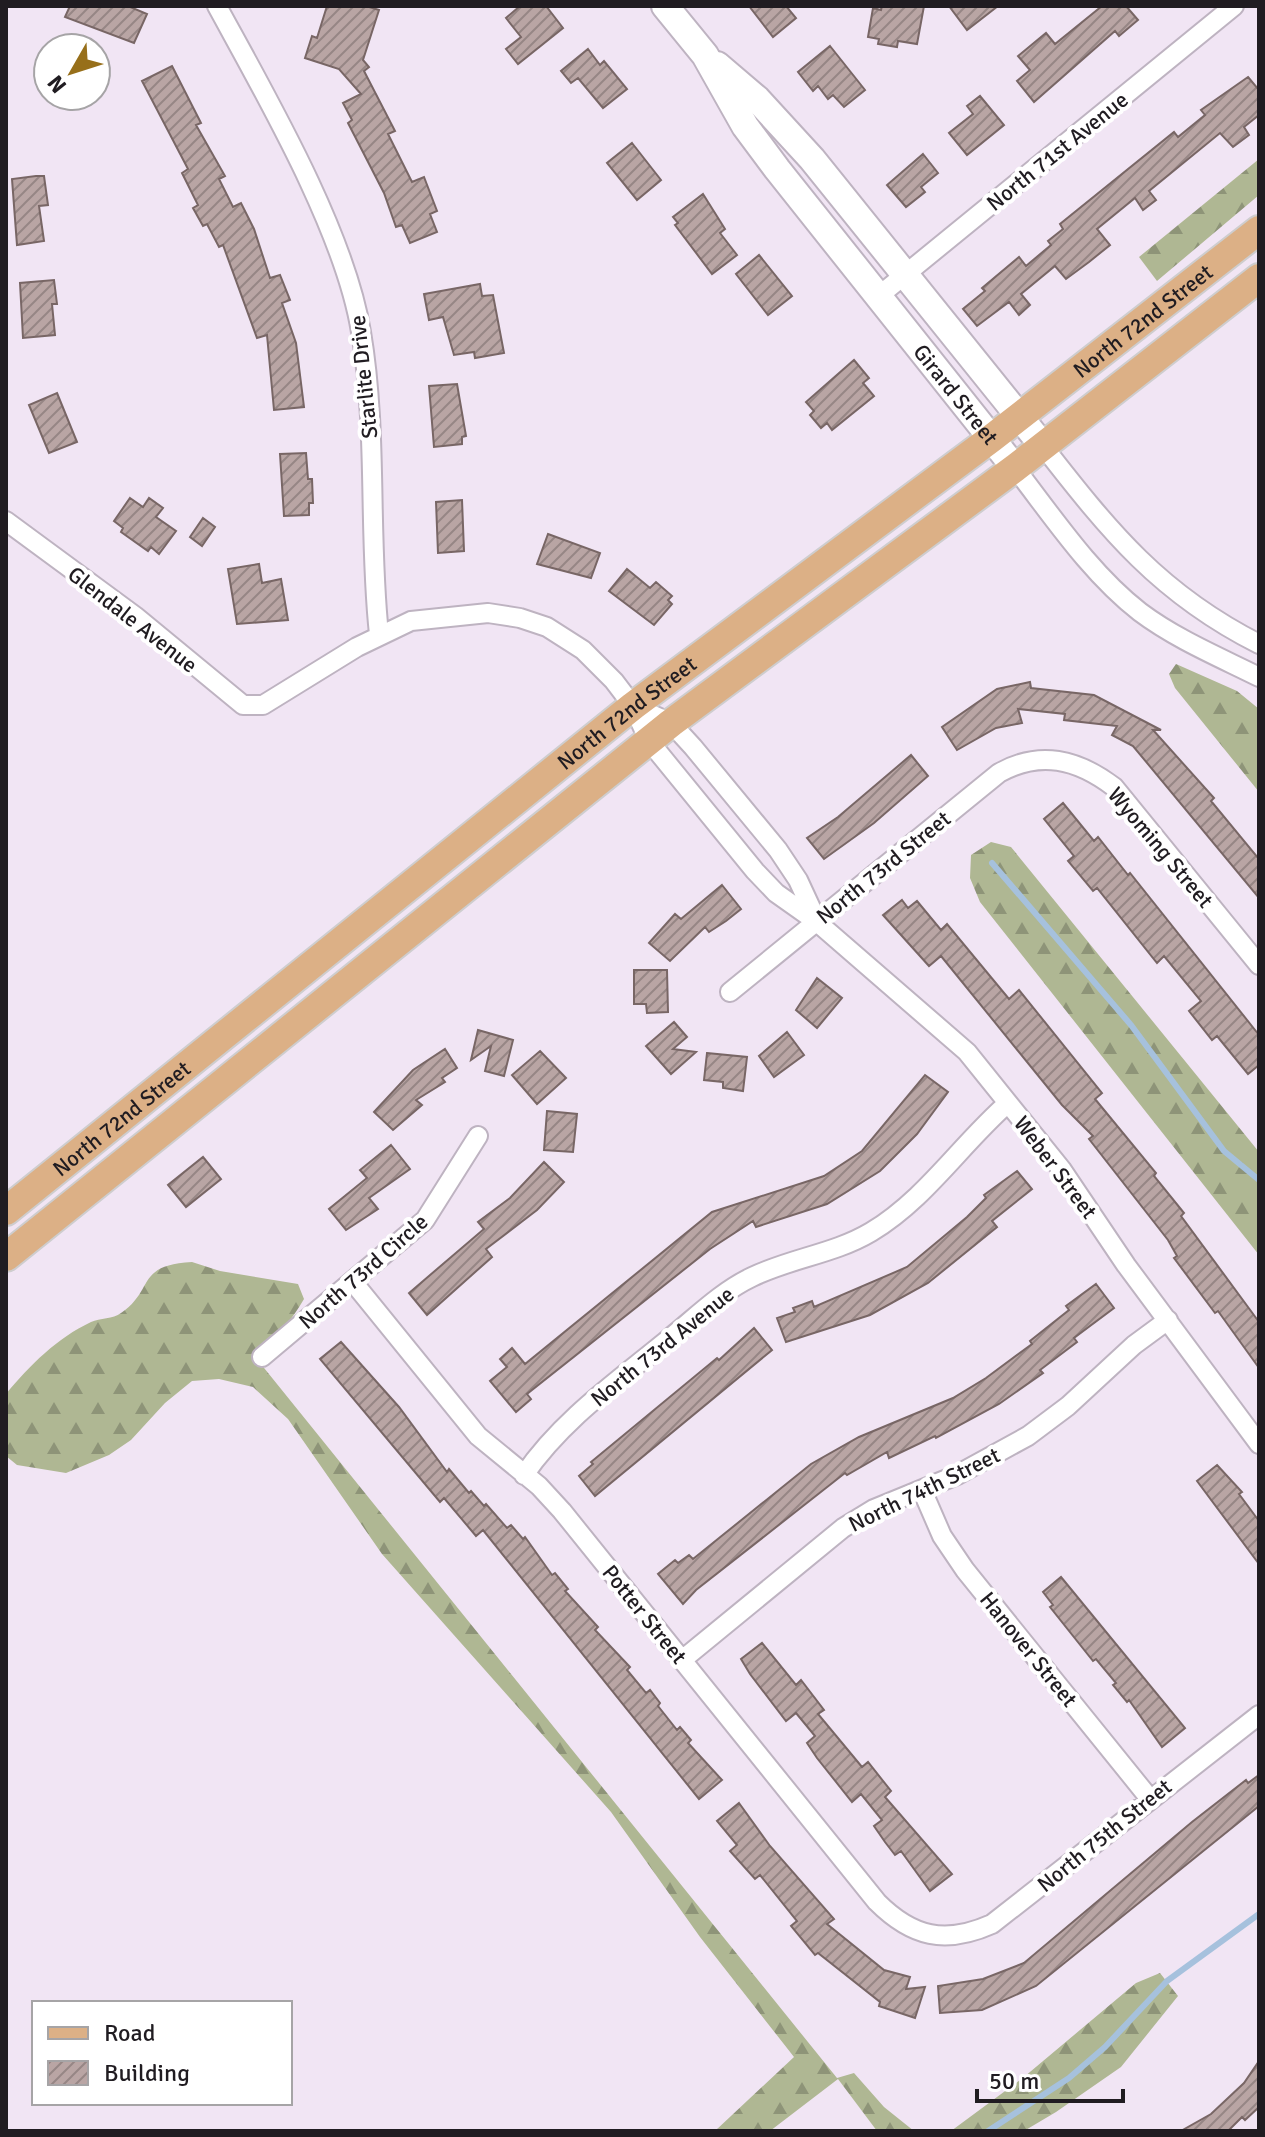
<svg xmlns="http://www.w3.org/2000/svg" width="1265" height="2137" font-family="Signika,sans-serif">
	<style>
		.forest { fill: url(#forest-firs) }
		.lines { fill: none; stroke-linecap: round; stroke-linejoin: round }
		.stream { stroke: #a6c1dd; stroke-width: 6 }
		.building { fill: url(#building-hatch); stroke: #786665; stroke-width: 2 }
		.street-casing { stroke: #beb3c1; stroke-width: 22 }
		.secondary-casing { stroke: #beb3c1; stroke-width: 30 }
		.primary-casing { stroke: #cecdce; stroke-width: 32 }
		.street { stroke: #fff; stroke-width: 18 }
		.secondary { stroke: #fff; stroke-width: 26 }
		.primary { stroke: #dcb086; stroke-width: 28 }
		.labels { text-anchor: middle; stroke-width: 8; stroke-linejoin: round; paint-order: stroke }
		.street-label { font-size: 22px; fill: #201c21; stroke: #fff }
	</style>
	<defs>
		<pattern id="forest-firs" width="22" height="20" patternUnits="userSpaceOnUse" patternTransform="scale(2)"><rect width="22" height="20" fill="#afb793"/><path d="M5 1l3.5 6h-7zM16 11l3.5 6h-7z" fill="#8e9478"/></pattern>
		<pattern id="building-hatch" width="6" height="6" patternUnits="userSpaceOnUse" patternTransform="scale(2)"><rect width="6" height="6" fill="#b9a5a4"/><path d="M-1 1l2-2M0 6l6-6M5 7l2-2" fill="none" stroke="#968685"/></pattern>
	</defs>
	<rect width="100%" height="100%" fill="#f1e5f4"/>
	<path class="forest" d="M1259 159V195L1157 281 1139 257Z
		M1176 664 1237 691 1259 709V792L1175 688 1169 674Z
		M991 842 1011 847 1259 1152V1255L980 902 970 878 971 855Z
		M192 1262 220 1271 298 1284 304 1299C291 1321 275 1342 252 1353L837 2078 854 2073 884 2107 914 2131H877L838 2079 770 2131H715L794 2057 700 1937 611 1812 382 1554 288 1419 253 1387 219 1379 192 1381 165 1403 131 1440 109 1455 66 1473 17 1465 6 1456V1394C30 1365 57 1338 91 1322 100 1318 113 1319 121 1313 155 1290 135 1265 192 1262Z
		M1160 1973 1178 1996 1121 2067 1056 2112 1024 2131H951L1024 2077 1136 1983Z"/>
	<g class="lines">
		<path class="stream" d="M992 863 1131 1025 1224 1151 1259 1180
			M988 2131 1069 2078 1105 2047 1167 1981 1259 1914"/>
	</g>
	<path class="building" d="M70 6H128L147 14 134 43 65 17Z
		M327 6H366L379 10 363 60 369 67 364 71 395 131 388 134 412 182 424 177 437 211 430 214 437 232 410 243 402 225 396 227 384 193 348 123 352 120 343 103 361 94 339 69 305 58 312 36 317 38Z
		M520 6H546L563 28 518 64 506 49 521 37 506 18Z
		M749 6H786L796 18 773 37Z
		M882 6H924L917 44 898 41 897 47 878 44 879 39 868 37 873 8 881 10Z
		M949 6H998L967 30Z
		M1102 6H1126L1138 20 1119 36 1115 31 1034 102 1017 81 1030 70 1018 56 1046 33 1055 44Z
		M830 46 865 90 844 107 833 95 828 99 818 86 813 91 798 72Z
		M588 49 600 65 604 61 627 89 603 108 578 78 571 83 561 71Z
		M172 66 201 123 196 125 225 176 219 179 233 207 241 203 254 229 270 278 280 275 290 300 282 303 296 343 304 407 274 410 267 335 257 338 223 245 219 247 207 224 203 226 193 208 198 205 182 173 188 169 142 81Z
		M1248 77 1259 90V115L1244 127 1249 135 1233 147 1220 133 1149 191 1156 200 1143 210 1135 198 1097 229 1110 245 1089 262 1066 279 1055 266 1021 294 1030 305 1019 315 1009 302 977 326 963 309 985 291 982 288 1019 257 1026 266 1051 245 1048 241 1063 229 1060 224 1174 132 1178 137 1205 115 1201 110Z
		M980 96 1004 125 967 155 949 133 973 114 967 106Z
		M632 143 661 180 637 200 607 163Z
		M923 154 938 173 921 187 925 192 906 207 887 185Z
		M36 176H44L48 205 39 206 44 241 17 245 12 179Z
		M703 194 725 229 720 233 737 255 712 274 675 225 678 223 673 217Z
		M759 255 792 296 768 315 736 274Z
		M54 280 57 304H52L55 335 23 338 20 283Z
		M480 284 482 296 493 295 504 353 475 358 474 352 454 355 443 317 429 320 424 294Z
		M854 360 869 378 863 383 874 396 832 430 827 423 821 428 810 415 814 411 806 402Z
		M457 384 466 436 462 437V444L434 447 429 386Z
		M57 393 77 442 49 453 29 405Z
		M306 453 308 479H312L313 503H309V515L284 516 280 454Z
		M130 498 143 507 149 498 163 508 156 517 176 531 159 554 151 547 148 551 121 532 123 528 114 521Z
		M462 500 464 551 438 553 436 502Z
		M203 518 215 527 202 546 190 537Z
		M548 534 600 553 591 578 537 564Z
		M259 564 262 583 281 579 288 620 237 624 228 569Z
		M627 569 650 588 656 582 672 596 668 600 672 604 654 625 609 591Z
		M1030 682 1031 688 1094 695 1161 730H1153L1214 798 1211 801 1259 859V898L1133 746 1112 735 1117 726 1064 720 1065 714 1018 709 1022 723 996 728 957 750 942 727 997 689Z
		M911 755 928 776 874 823 824 859 807 838 838 817Z
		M1063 803 1094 841 1098 837 1128 875 1130 873 1259 1035V1065L1248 1074 1217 1036 1212 1040 1189 1011 1201 1001 1164 956 1157 963 1097 888 1093 891 1068 861 1074 856 1044 819Z
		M722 885 741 909 726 921 709 932 705 927 670 961 649 943 675 914 681 919Z
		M902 900 908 908 917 901 941 930 947 924 1009 999 1019 990 1102 1093 1095 1099 1156 1173 1154 1176 1184 1213 1181 1216 1259 1322V1368L1218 1311 1215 1313 1174 1258 1177 1256 1168 1240 1089 1139 1093 1136 1062 1105 941 956 929 966 883 915Z
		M634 970H667L668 1012 647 1013 646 1004H634Z
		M817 978 842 998 817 1028 796 1010Z
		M674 1022 687 1037 673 1049 696 1052 671 1074 646 1046Z
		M478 1030 513 1040 504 1076 485 1071 491 1046 471 1060Z
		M787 1032 804 1055 774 1077 759 1056Z
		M445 1049 457 1068 442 1078 445 1082 416 1100 422 1105 393 1130 374 1112 413 1070Z
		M540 1051 566 1078 537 1104 512 1075Z
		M707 1053 747 1057 743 1091 723 1088V1082L704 1080Z
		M925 1075 948 1092 917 1134 880 1171 827 1204 756 1227 753 1221 710 1249 527 1394 531 1399 516 1412 490 1381 507 1367 500 1359 512 1348 525 1364 712 1212 824 1176 862 1151Z
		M547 1111 577 1114 573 1152 544 1150Z
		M391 1145 410 1169 369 1198 378 1209 346 1230 329 1209 367 1178 360 1170Z
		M203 1157 221 1179 186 1207 168 1185Z
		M544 1162 564 1182 537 1210 486 1249 492 1257 427 1315 409 1293 484 1229 478 1222 510 1198Z
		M1017 1171 1032 1189 992 1221 997 1227 928 1283 870 1315 786 1342 777 1318 795 1312 793 1308 812 1301 814 1307 907 1267 967 1217 986 1198 984 1195Z
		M1096 1284 1114 1308 1074 1338 1077 1342 1040 1370 1043 1373 999 1404 936 1438 935 1436 889 1458 887 1452 847 1475 845 1473 696 1590 683 1604 658 1574 675 1560 678 1563 689 1555 693 1559 811 1464 859 1437 953 1398 986 1378 1032 1344 1030 1341 1069 1310 1066 1306Z
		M754 1328 772 1350 595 1496 579 1476 593 1464 591 1462 717 1358 719 1360Z
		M341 1342 399 1407 447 1472 449 1469 469 1493 471 1491 484 1506 486 1504 507 1528 511 1525 523 1539 525 1537 552 1575 555 1573 568 1589 565 1591 598 1627 595 1630 630 1667 627 1670 646 1693 650 1690 660 1703 658 1706 677 1730 680 1727 691 1740 688 1743 722 1780 699 1799 483 1530 476 1536 444 1498 440 1502 320 1359Z
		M1217 1465 1242 1492 1239 1494 1259 1521V1564L1197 1481Z
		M1061 1577 1185 1728 1162 1747 1129 1700 1127 1702 1113 1685 1116 1683 1096 1659 1093 1661 1050 1607 1053 1605 1043 1592Z
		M762 1643 796 1685 801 1680 824 1710 818 1714 862 1767 868 1762 891 1791 885 1797 952 1874 930 1891 901 1851 895 1855 885 1842 874 1826 882 1820 861 1794 852 1802 817 1758 807 1743 815 1736 796 1713 786 1721 750 1674 741 1659Z
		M1259 1775V1806L1036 1986 982 2010 940 2013 938 1986 983 1979 1024 1963 1192 1822 1246 1780 1248 1783Z
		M739 1803 770 1846 834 1919 827 1924 884 1970 910 1977 906 1989 925 1987 915 2018 879 2006 880 2002 818 1953 815 1955 791 1926 797 1921 760 1875 755 1879 730 1851 737 1845 717 1821Z
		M1259 2061V2107L1245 2120 1242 2117 1228 2131H1181L1211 2114 1244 2083Z"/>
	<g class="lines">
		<g class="street-casing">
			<path id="street" d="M217 6C266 96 345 232 361 332 378 432 368 534 379 634
				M880 295 1234 6
				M1043 446C1110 532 1160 594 1259 644
				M1015 468C1053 517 1090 573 1140 612 1176 639 1219 657 1259 677
				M6 521 135 616 243 705H263L357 647 411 621 488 613 520 618 547 627 583 650 614 681 633 706 649 741 755 871 776 893 817 922 967 1052 1062 1170 1126 1265 1259 1444
				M633 706 671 723 693 747 778 850 798 880 817 921
				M730 992 999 773C1040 750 1077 759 1114 787L1259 965
				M353 1282 478 1436 539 1486 562 1511 877 1902C912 1937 945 1945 992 1924L1259 1715
				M262 1357 425 1220 478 1136
				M524 1475C561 1421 615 1383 665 1342 693 1320 720 1292 752 1277 791 1258 834 1254 871 1232 926 1199 961 1144 1008 1103
				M922 1490 942 1536 965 1570 1150 1799
				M682 1660 843 1528 874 1509 957 1475 1028 1436 1068 1406 1134 1345 1168 1320"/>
		</g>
		<g class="secondary-casing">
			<g id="secondary">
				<path id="s1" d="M665 6 705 55 745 126 777 169 1015 468"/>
				<path d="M717 65 757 99 812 159 1043 446"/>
			</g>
		</g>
		<g class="primary-casing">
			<g id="primary">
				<path id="s2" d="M6 1211 633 706 992 438 1259 230"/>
				<path d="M6 1257 671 723 1015 468 1259 278"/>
			</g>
		</g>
		<use href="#street" class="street"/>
		<use href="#secondary" class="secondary"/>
		<use href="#primary" class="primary"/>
	</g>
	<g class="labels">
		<g class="street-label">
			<text transform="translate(1057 151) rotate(-39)" y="8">North 71st Avenue</text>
			<text dy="8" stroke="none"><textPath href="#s2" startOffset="1444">North 72nd Street</textPath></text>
			<text transform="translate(363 377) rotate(-96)" y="8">Starlite Drive</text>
			<text dy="8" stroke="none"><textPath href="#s1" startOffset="486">Girard Street</textPath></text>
			<text transform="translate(133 619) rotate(38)" y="8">Glendale Avenue</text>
			<text dy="8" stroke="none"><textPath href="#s2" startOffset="796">North 72nd Street</textPath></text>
			<text transform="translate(1161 847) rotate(50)" y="8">Wyoming Street</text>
			<text transform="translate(883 867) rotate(-39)" y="8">North 73rd Street</text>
			<text dy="8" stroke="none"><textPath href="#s2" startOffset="148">North 72nd Street</textPath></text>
			<text transform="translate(1056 1167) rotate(53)" y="8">Weber Street</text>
			<text transform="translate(363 1271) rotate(-41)" y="8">North 73rd Circle</text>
			<text transform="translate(662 1346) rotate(-39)" y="8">North 73rd Avenue</text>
			<text transform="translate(924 1489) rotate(-26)" y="8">North 74th Street</text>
			<text transform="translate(645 1614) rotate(51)" y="8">Potter Street</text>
			<text transform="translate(1029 1649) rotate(51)" y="8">Hanover Street</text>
			<text transform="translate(1104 1835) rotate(-39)" y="8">North 75th Street</text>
		</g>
	</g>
	<rect width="1265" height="2137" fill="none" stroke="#201c21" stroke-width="16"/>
	<rect x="32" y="2001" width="260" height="104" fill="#ffffff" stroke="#a6a4a6" stroke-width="2"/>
	<rect x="48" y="2027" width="40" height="12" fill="#dcb086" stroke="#a6a4a6" stroke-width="2"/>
	<text x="104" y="2041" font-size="24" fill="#201c21">Road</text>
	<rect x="48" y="2061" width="40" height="24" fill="url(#building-hatch)" stroke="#a6a4a6" stroke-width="2"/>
	<text x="104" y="2081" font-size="24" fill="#201c21">Building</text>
	<g transform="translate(72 72) rotate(231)"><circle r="38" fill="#ffffff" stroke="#a6a4a6" stroke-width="2"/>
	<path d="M0-6L14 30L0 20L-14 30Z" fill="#976f1a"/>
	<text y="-12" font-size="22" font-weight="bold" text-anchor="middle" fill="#201c21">N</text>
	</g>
	<path d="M977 2089v12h146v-12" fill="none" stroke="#201c21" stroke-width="4"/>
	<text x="989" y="2089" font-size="24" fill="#201c21" stroke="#ffffff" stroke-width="6" paint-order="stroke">50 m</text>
</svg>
